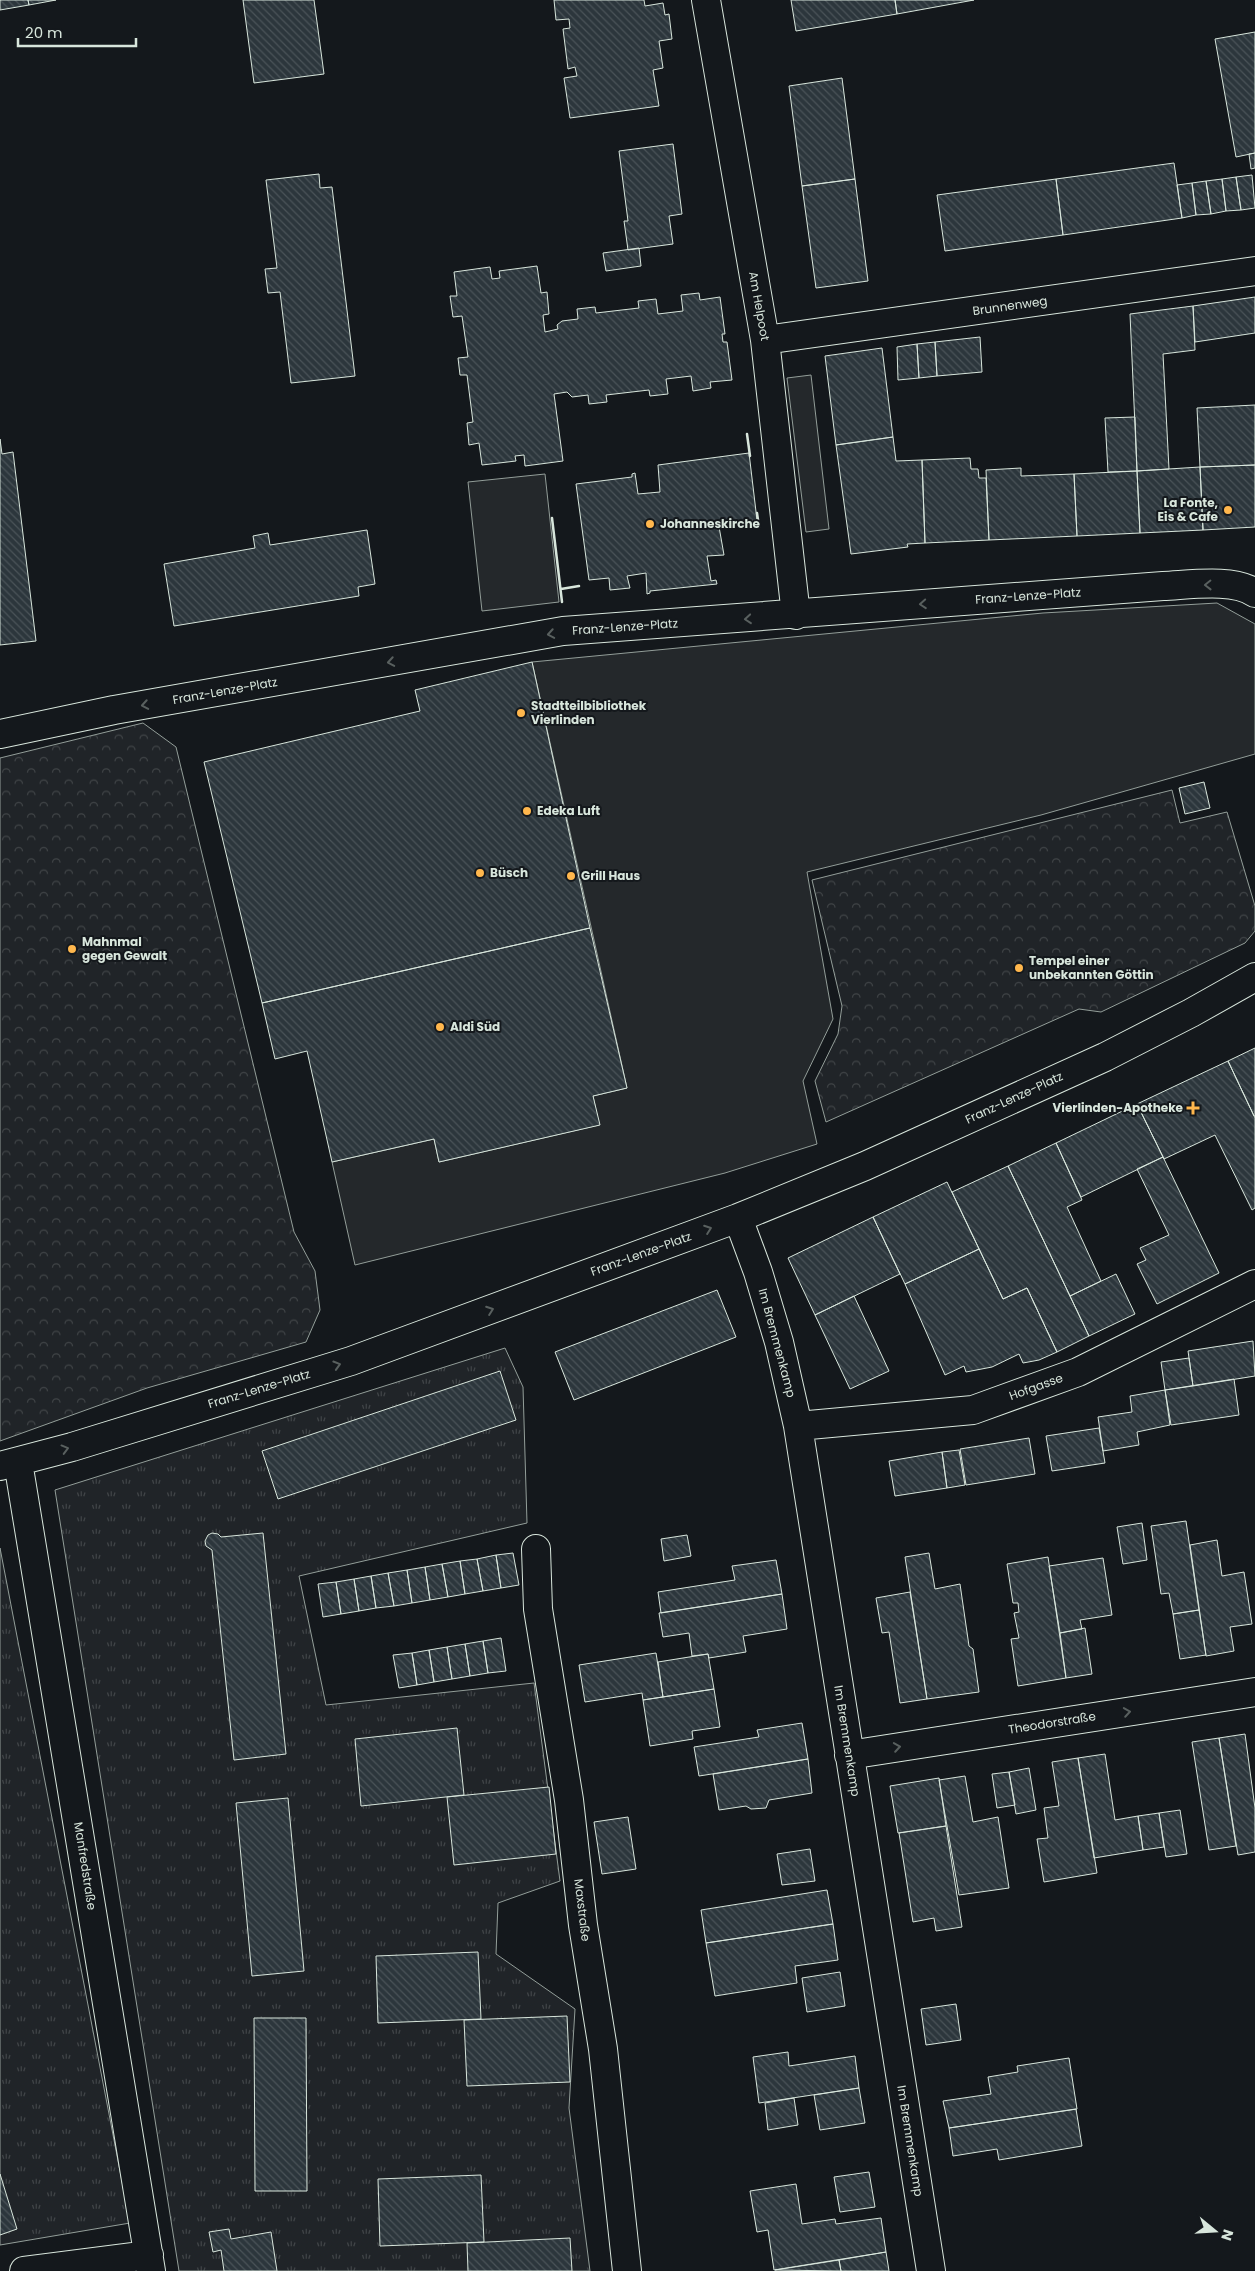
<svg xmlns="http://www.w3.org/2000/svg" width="1255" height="2271" font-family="Poppins,sans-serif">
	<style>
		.grass { fill: url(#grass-tufts); stroke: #939e99 }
		.forest { fill: url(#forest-crowns); stroke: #939e99 }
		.parking { fill: #24282b; stroke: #939e99 }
		.building { fill: url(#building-back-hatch); stroke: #d8e6dc }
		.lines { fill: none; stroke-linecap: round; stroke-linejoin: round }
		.minor-casing { stroke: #d8e6dc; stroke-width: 30 }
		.minor { stroke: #14181c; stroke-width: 28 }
		.wall { stroke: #d8e6dc; stroke-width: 2.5 }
		.oneway { stroke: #59605f }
		.poi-dot { fill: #ffb74d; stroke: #14181c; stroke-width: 2 }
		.labels { text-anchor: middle; stroke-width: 4; stroke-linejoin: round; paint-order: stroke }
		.street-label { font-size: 12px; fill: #d8e6dc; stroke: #14181c }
		.poi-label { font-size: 12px; font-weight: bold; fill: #d8e6dc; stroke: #14181c; text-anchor: start }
	</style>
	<defs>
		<pattern id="grass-tufts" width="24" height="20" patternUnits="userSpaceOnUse" patternTransform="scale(1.25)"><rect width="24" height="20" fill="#202428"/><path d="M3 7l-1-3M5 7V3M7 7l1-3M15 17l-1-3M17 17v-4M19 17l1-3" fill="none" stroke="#404447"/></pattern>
		<pattern id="forest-crowns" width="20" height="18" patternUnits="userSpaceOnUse" patternTransform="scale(1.25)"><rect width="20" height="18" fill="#202428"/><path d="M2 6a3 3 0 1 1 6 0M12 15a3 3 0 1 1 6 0" fill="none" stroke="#404447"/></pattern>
		<pattern id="building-back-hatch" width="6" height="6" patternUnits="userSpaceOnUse" patternTransform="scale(1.25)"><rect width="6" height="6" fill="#2c363c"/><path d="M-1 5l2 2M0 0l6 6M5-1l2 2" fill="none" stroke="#4a5358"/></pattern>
	</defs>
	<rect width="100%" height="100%" fill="#14181c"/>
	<path class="grass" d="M505 1348 523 1387 527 1523 299 1576 326 1705 534 1683 560 1881 498 1903 496 1954 575 2009 569 2108 590 2271H179L55 1490Z
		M0 1548 130 2223 0 2245Z"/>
	<path class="forest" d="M143 723 176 747 294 1232 315 1271 320 1310 306 1342 147 1388 0 1441V758Z
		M1172 790 1180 823 1227 812 1255 906V931L1245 943 1101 1012 1079 1009 826 1122 815 1081 838 1034 842 1006 812 880Z"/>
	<path class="parking" d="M811 375 829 529 806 532 787 378Z
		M545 474 559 602 482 611 468 482Z
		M1217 603 1255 624V754L1041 815 807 872 833 1019 803 1081 817 1144 725 1173 355 1265 332 1162 434 1139 439 1162 599 1125 593 1096 627 1088 532 662 1043 613Z"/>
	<path class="building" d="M0 0H28L29 5 0 10Z
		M28 0H56L29 5Z
		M243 0H314L324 74 254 83Z
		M554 0H644L645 6 663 3 665 15 669 14 672 39 659 41 663 68 653 70 659 106 570 118 564 78 577 76 575 67 568 69 563 29 570 28 569 19 556 20Z
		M791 0H895L897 14 796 31Z
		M895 0H974L897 14Z
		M1255 32V153L1236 157 1215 39Z
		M842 78 855 179 802 186 789 86Z
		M673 144 682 214 669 216 673 244 628 250 624 221H628L619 151Z
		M1255 153V168L1251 169 1249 154Z
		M1174 163 1182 218 1063 235 1056 179Z
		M319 174 320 188 332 187 355 376 291 383 280 292 268 293 265 269 277 268 266 180Z
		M1252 175 1255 208 1241 210 1236 177Z
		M1236 177 1241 210 1226 211 1222 179Z
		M855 179 868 281 816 288 802 186Z
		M1056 179 1063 235 945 251 937 195Z
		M1222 179 1226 211 1211 214 1206 181Z
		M1206 181 1211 214 1196 215 1192 183Z
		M1192 183 1196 215 1182 218 1177 185Z
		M639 248 641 266 606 271 603 253Z
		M537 266 541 293 547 292 549 314 543 315 545 332 558 329 557 325 562 321 578 319 577 309 595 307 596 313 639 308 638 301 656 299 658 314 683 311 681 295 699 293 700 300 720 297 725 334H722L723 342H727L732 380 710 382 711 388 693 391 691 376 666 379 668 394 650 396 649 390 606 395 607 402 589 404 588 395 572 397 567 392 554 394 563 461 525 466 524 455 515 456 516 461 482 465 479 443 469 445 467 423 473 422 467 375H460L458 358 468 357 462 316 453 317 450 296H457L454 272 490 267 492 279 500 278 499 271Z
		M1255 297V333L1195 342 1193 306Z
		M1193 306 1195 350 1163 354 1169 469 1137 471 1130 314Z
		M980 337 982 372 937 376 935 342Z
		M935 342 937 376 919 378 917 344Z
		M917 344 919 378 898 380 897 347Z
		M882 348 893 437 836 445 825 356Z
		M1255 405V465L1200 467 1197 408Z
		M1135 417 1137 471 1108 472 1105 418Z
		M893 437 896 461 922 460 925 543 907 544 908 547 851 554 836 445Z
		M0 439 2 454 13 452 36 641 0 645Z
		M749 453 757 520 735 523V525H732V520L718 521 724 555 707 556 711 581 716 580 717 584 650 591V593L647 594 646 573 627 576 630 588 610 590 609 578 589 580 576 484 632 477V474L635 473 638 494 660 492 658 465Z
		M970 458 971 469H978L979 478H986L989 540 925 543 922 460Z
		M1255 465V527L1203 530 1200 467Z
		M1200 467 1203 530 1140 533 1137 471Z
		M1021 468V476L1074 474 1077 536 989 540 986 470Z
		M1137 471 1140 533 1077 536 1074 474Z
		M367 530 375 584 358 587 359 596 174 626 164 564 255 548 253 536 268 533 270 545Z
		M532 662 590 928 262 1003 204 762 420 711 415 690Z
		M1204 782 1210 808 1185 814 1179 788Z
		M590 928 627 1088 593 1096 600 1125 439 1162 434 1139 332 1162 307 1051 275 1059 262 1003Z
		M1255 1048V1116H1254L1228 1061Z
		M1228 1061 1255 1118V1208L1252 1210 1215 1135 1164 1159 1137 1104Z
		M1137 1104 1163 1157 1081 1197 1056 1143Z
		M1056 1143 1082 1200 1067 1207 1101 1281 1070 1296 1008 1166Z
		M1163 1157 1219 1273 1157 1304 1137 1264 1146 1260 1140 1248 1169 1235 1137 1169Z
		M1008 1166 1089 1336 1057 1352 1027 1288 1003 1299 952 1192Z
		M947 1182 979 1249 905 1284 873 1217Z
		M873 1217 900 1274 815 1315 788 1258Z
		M979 1249 1003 1299 1027 1288 1057 1352 1039 1360 1023 1363 1019 1354 992 1367 966 1372 964 1366 945 1375 905 1284Z
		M1116 1274 1135 1314 1089 1336 1070 1296Z
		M717 1290 736 1337 574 1400 555 1352Z
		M854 1296 889 1371 850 1389 815 1315Z
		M1253 1341 1255 1376 1193 1386 1188 1351Z
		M1189 1358 1193 1386 1165 1390 1161 1362Z
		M500 1371 516 1420 278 1499 262 1451Z
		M1234 1379 1239 1415 1171 1425 1165 1390Z
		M1165 1390 1170 1425 1137 1432 1139 1445 1103 1451 1098 1417 1132 1412 1130 1396Z
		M1099 1428 1105 1463 1052 1471 1046 1436Z
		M1029 1438 1035 1474 966 1485 960 1449Z
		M959 1450 965 1485 947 1488 942 1452Z
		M942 1452 947 1488 895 1496 889 1461Z
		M1186 1521 1199 1610 1173 1614 1169 1593 1161 1594 1151 1526Z
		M1142 1523 1147 1560 1123 1564 1117 1527Z
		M212 1533 218 1534 221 1537 263 1533 286 1754 234 1760 212 1550 206 1546 205 1541 208 1535Z
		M687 1535 691 1556 664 1561 661 1539Z
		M1217 1540 1222 1576 1244 1572 1252 1624 1230 1627 1234 1651 1206 1656 1190 1545Z
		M513 1553 519 1585 501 1588 496 1555Z
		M929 1553 935 1589 960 1584 969 1646 973 1649 979 1692 927 1699 905 1557Z
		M496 1555 501 1588 483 1591 477 1559Z
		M1048 1557 1066 1678 1018 1686 1011 1639 1019 1638 1014 1613 1019 1612 1018 1603H1013L1007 1564Z
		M1103 1558 1112 1615 1080 1620 1082 1629 1060 1633 1049 1566Z
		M477 1559 483 1591 465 1594 460 1561Z
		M776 1560 782 1594 661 1613 658 1592 735 1580 732 1566Z
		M460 1561 465 1594 448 1597 442 1564Z
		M442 1564 448 1597 430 1600 425 1567Z
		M425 1567 430 1600 412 1603 407 1570Z
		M407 1570 412 1603 394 1606 388 1573Z
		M388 1573 394 1606 376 1608 371 1576Z
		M371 1576 376 1608 359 1611 354 1579Z
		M354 1579 359 1611 341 1614 336 1582Z
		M336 1582 341 1614 323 1617 318 1584Z
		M910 1592 927 1699 900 1703 889 1632 882 1633 876 1598Z
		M782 1594 787 1629 743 1636 746 1652 709 1658 708 1654 692 1656 689 1633 663 1637 659 1613Z
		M1199 1610 1206 1655 1180 1659 1173 1614Z
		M1085 1628 1092 1674 1066 1678 1060 1633Z
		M501 1638 506 1671 488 1673 483 1641Z
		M483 1641 488 1673 470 1676 465 1644Z
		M465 1644 470 1676 452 1679 447 1647Z
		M447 1647 452 1679 434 1682 429 1650Z
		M429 1650 434 1682 417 1685 412 1653Z
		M412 1653 417 1685 399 1688 393 1655Z
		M656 1653 663 1697 643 1700 642 1693 585 1702 579 1665Z
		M708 1654 714 1689 663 1697 658 1662Z
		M714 1689 720 1727 692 1731 693 1739 650 1746 643 1700Z
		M802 1723 808 1759 699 1776 694 1747 759 1737 757 1730Z
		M457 1728 464 1795 361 1806 355 1739Z
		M1245 1734 1255 1808V1852L1238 1855 1219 1738Z
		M1219 1738 1236 1846 1209 1850 1192 1742Z
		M1105 1754 1115 1820 1138 1816 1143 1850 1094 1858 1078 1758Z
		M1078 1758 1097 1873 1044 1882 1037 1839 1048 1838 1044 1808 1059 1806 1052 1762Z
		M808 1759 812 1793 769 1800 766 1808 751 1809 746 1806 719 1810 713 1774Z
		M1029 1768 1036 1810 1016 1814 1009 1772Z
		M1009 1772 1015 1805 997 1808 992 1774Z
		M965 1776 973 1822 998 1817 1009 1888 959 1895 939 1780Z
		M939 1778 946 1826 898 1833 890 1786Z
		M549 1787 556 1854 454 1865 447 1797Z
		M288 1798 304 1971 252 1976 236 1803Z
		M1180 1810 1187 1854 1166 1857 1159 1813Z
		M1159 1813 1164 1847 1143 1850 1138 1816Z
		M628 1817 636 1869 602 1874 594 1822Z
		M946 1826 962 1927 936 1931 934 1918 913 1922 899 1833Z
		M810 1849 815 1881 782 1885 777 1854Z
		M827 1890 833 1924 706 1943 701 1910Z
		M833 1924 838 1960 795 1966 797 1983 715 1996 706 1943Z
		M478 1952 481 2019 378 2023 376 1956Z
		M840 1972 845 2006 807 2012 802 1978Z
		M956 2004 961 2040 926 2045 921 2009Z
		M567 2016 570 2082 467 2086 464 2020Z
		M254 2018H306L307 2191H255Z
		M788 2052 789 2066 855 2056 859 2088 759 2103 753 2057Z
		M1069 2058 1077 2109 949 2128 943 2101 991 2094 988 2077 1018 2072 1017 2066Z
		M859 2088 865 2123 820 2130 814 2095Z
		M794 2098 798 2125 768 2130 765 2103Z
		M1076 2109 1082 2146 999 2160 997 2149 953 2156 949 2128Z
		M869 2172 875 2207 840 2212 834 2177Z
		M0 2174 17 2229 0 2235Z
		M481 2175 484 2242 380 2246 378 2179Z
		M796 2184 802 2224 835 2219 836 2224 881 2218 886 2252 774 2270 768 2230 757 2232 750 2191Z
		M229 2229 231 2239 271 2232 277 2271H224L221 2250 213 2252 209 2232Z
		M570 2238 572 2271H468L467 2243Z
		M886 2252 889 2271H841L839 2260Z
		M839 2260 841 2271 775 2270Z"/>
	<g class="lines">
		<g class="minor-casing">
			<path id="minor" d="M706 0 765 340 796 615
				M765 340 1255 271
				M0 734 114 710 563 631 1163 586C1189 585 1234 578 1255 593
				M738 1218 758 1272 779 1342 798 1426 931 2271
				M798 1426 973 1410 1078 1372 1255 1284
				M18 1462 151 2271
				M0 1466 72 1447 351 1361 738 1218 865 1166 1105 1057 1191 1013 1255 977
				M536 1549 538 1609 569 1800 583 1925 603 2049 627 2271
				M849 1755 1255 1692
				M24 2271 149 2255"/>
		</g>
		<use href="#minor" class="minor"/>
		<path class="wall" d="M747 434 750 456
			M757 513 759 527
			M552 518 562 602
			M561 589 579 586"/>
	</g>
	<defs><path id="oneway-chevron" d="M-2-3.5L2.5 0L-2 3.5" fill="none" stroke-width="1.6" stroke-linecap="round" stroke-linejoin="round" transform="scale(1.25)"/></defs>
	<g class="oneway">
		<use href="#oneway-chevron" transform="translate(1208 585) rotate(179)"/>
		<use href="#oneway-chevron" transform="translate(923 604) rotate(176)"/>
		<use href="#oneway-chevron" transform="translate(748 619) rotate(175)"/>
		<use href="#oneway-chevron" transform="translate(551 634) rotate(170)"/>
		<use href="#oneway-chevron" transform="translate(391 662) rotate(170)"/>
		<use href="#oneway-chevron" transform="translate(145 705) rotate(170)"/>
		<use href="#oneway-chevron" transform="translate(708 1229) rotate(-20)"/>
		<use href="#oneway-chevron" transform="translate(490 1310) rotate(-20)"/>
		<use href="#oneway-chevron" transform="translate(337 1365) rotate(-17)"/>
		<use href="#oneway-chevron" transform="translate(65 1449) rotate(-15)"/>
		<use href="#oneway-chevron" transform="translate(1127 1712) rotate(-9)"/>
		<use href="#oneway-chevron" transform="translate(897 1747) rotate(-9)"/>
	</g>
	<g class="poi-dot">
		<circle cx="1228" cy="510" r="5"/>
		<circle cx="650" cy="524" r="5"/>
		<circle cx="521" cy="713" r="5"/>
		<circle cx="527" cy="811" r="5"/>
		<circle cx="480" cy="873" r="5"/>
		<circle cx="571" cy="876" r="5"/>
		<circle cx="72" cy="949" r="5"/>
		<circle cx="1019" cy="968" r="5"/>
		<circle cx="440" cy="1027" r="5"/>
		<path d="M1190.5 1100.5h5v5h5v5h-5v5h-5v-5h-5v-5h5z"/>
	</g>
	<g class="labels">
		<g class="street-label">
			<text transform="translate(759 306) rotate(80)" y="4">Am Helpoot</text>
			<text transform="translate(1010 306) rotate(-8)" y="4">Brunnenweg</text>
			<text transform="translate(1028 596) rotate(-4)" y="4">Franz-Lenze-Platz</text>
			<text transform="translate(625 627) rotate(-4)" y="4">Franz-Lenze-Platz</text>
			<text transform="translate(225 691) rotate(-10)" y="4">Franz-Lenze-Platz</text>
			<text transform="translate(1014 1098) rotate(-25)" y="4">Franz-Lenze-Platz</text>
			<text transform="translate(641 1254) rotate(-20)" y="4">Franz-Lenze-Platz</text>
			<text transform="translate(777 1343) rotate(75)" y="4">Im Bremmenkamp</text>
			<text transform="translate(1036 1387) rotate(-20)" y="4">Hofgasse</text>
			<text transform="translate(259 1389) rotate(-17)" y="4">Franz-Lenze-Platz</text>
			<text transform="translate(1052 1723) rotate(-9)" y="4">Theodorstraße</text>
			<text transform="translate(847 1741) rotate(81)" y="4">Im Bremmenkamp</text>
			<text transform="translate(85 1866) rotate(81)" y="4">Manfredstraße</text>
			<text transform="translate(582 1910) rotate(83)" y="4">Maxstraße</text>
			<text transform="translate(910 2141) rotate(81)" y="4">Im Bremmenkamp</text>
		</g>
		<g class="poi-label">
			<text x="1218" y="507" text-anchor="end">La Fonte,<tspan x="1218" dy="14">Eis &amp; Cafe</tspan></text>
			<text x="660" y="528">Johanneskirche</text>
			<text x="531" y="710">Stadtteilbibliothek<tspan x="531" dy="14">Vierlinden</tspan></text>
			<text x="537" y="815">Edeka Luft</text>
			<text x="490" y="877">Büsch</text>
			<text x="581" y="880">Grill Haus</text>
			<text x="82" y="946">Mahnmal<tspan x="82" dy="14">gegen Gewalt</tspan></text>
			<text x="1029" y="965">Tempel einer<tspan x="1029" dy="14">unbekannten Göttin</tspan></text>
			<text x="450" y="1031">Aldi Süd</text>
			<text x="1183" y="1112" text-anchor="end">Vierlinden-Apotheke</text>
		</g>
	</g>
	<g transform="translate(1215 2231) rotate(108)" stroke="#14181c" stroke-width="4" paint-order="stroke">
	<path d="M0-4L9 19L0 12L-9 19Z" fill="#d8e6dc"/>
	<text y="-8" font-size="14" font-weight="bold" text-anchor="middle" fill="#d8e6dc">N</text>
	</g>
	<path d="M18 38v8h118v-8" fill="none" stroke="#d8e6dc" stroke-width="2.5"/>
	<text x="25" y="38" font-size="15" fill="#d8e6dc" stroke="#14181c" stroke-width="4" paint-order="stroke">20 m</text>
</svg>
